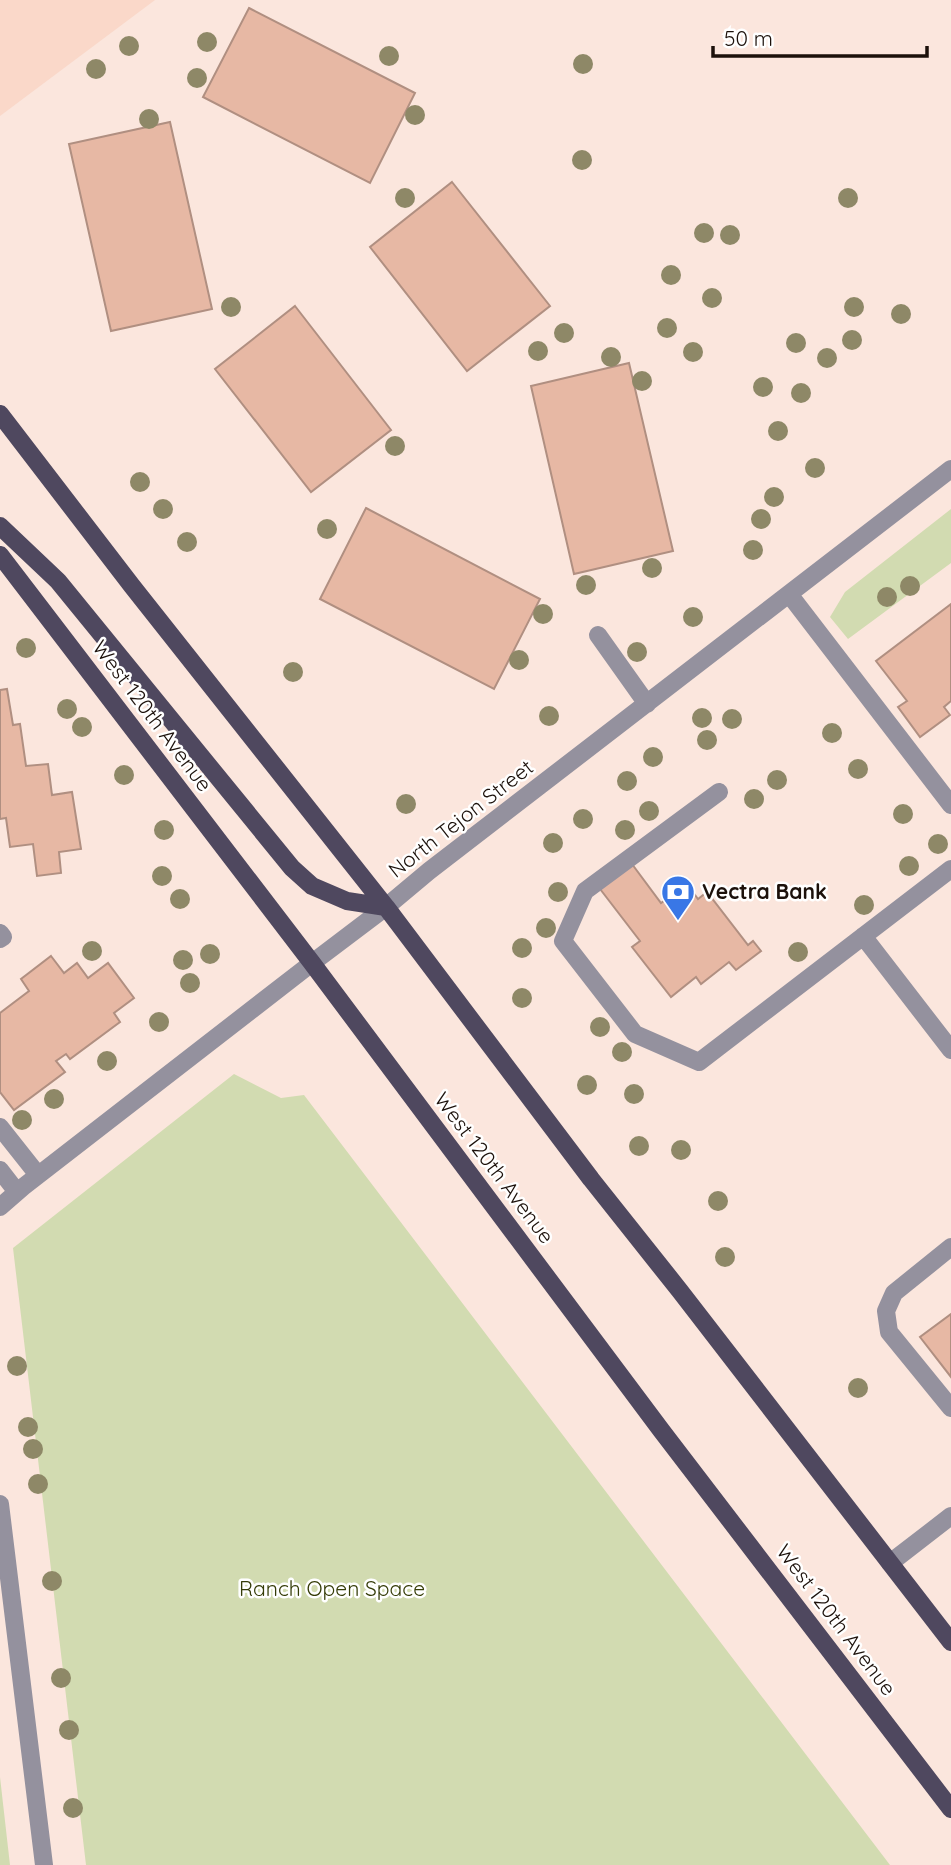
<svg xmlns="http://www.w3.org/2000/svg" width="951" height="1865" font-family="Quicksand,sans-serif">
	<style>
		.built { fill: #fad8c9 }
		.green { fill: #d2dbb1 }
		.building { fill: #e7b8a4; stroke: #b08f81; stroke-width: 2 }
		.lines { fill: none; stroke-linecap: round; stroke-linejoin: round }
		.minor { stroke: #94919e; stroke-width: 18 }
		.major { stroke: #4f485f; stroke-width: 18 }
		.tree { fill: #8e8867 }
		.labels { text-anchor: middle; stroke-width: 5; stroke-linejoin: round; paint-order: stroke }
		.street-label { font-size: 21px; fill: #1c110b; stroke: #fff }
		.poi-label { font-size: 21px; font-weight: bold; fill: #1c110b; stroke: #fff; text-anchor: start }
		.park-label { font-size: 21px; fill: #353c07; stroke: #fff }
	</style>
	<rect width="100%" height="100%" fill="#fbe6dd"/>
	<path class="built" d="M0 0H155L0 116Z"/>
	<path class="green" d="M951 509V563L848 639 830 617 845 592Z
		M234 1074 281 1098 304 1095 890 1865H86L13 1248Z
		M0 1777 10 1865H0Z"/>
	<path class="building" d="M249 8 415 93 370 183 203 97Z
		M170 122 212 309 111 331 69 144Z
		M452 182 550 306 467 371 370 247Z
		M295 306 391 430 311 492 215 369Z
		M629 363 673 551 574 574 531 386Z
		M366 508 540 599 494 689 320 599Z
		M951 604V701L944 707 950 715 920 737 898 707 907 701 876 661Z
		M7 689 13 725 20 724 26 766 48 764 52 795 72 792 81 849 59 852 61 873 37 876 33 844 10 847 6 818 0 819V690Z
		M629 860 661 903 687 884 698 899 707 892 748 945 753 941 761 951 736 970 729 962 701 984 696 977 671 997 632 947 640 941 597 885Z
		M51 956 64 973 77 963 88 978 108 963 134 998 114 1013 120 1022 70 1059 66 1054 56 1061 65 1072 14 1110 0 1092V1013L29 991 21 979Z
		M951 1314V1377L920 1337Z"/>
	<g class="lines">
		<path class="minor" d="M789 594 951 805
			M598 635 647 704
			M719 792 585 891 563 941 635 1034 699 1062 951 869
			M0 933 3 937 0 939
			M863 936 951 1050
			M0 1127 38 1175
			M0 1170 17 1192
			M0 1207 23 1187 312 963 386 907 429 871 951 469
			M951 1247 894 1293 886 1311 889 1332 951 1408
			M0 1504 44 1865
			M890 1563 951 1516"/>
		<path class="major" d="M0 414 132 586 386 907 591 1179 680 1291 951 1642
			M0 526 58 581 292 868 312 886 347 901 386 907
			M0 555 312 963 661 1430 951 1809"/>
	</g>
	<g class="tree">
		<circle cx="207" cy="42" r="10"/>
		<circle cx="129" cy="46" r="10"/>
		<circle cx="389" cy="56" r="10"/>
		<circle cx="583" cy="64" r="10"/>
		<circle cx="96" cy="69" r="10"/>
		<circle cx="197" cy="78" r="10"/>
		<circle cx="415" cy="115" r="10"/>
		<circle cx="149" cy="119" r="10"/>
		<circle cx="582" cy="160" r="10"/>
		<circle cx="405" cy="198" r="10"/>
		<circle cx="848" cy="198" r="10"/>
		<circle cx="704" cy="233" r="10"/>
		<circle cx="730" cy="235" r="10"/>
		<circle cx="671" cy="275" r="10"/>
		<circle cx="712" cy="298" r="10"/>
		<circle cx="231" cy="307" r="10"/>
		<circle cx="854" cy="307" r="10"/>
		<circle cx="901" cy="314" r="10"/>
		<circle cx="667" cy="328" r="10"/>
		<circle cx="564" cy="333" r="10"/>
		<circle cx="852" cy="340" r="10"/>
		<circle cx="796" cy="343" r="10"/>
		<circle cx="538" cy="351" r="10"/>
		<circle cx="693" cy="352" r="10"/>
		<circle cx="611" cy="357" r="10"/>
		<circle cx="827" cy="358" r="10"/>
		<circle cx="642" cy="381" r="10"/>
		<circle cx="763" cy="387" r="10"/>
		<circle cx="801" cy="393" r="10"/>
		<circle cx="778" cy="431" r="10"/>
		<circle cx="395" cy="446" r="10"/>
		<circle cx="815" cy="468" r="10"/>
		<circle cx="140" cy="482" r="10"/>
		<circle cx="774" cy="497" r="10"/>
		<circle cx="163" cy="509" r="10"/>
		<circle cx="761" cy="519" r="10"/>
		<circle cx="327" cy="529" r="10"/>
		<circle cx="187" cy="542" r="10"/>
		<circle cx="753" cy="550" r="10"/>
		<circle cx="652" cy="568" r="10"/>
		<circle cx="586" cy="585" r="10"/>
		<circle cx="910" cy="586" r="10"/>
		<circle cx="887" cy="597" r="10"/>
		<circle cx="543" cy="614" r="10"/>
		<circle cx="693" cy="617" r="10"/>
		<circle cx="26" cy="648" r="10"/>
		<circle cx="637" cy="652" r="10"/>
		<circle cx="519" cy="660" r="10"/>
		<circle cx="293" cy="672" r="10"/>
		<circle cx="67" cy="709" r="10"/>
		<circle cx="549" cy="716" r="10"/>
		<circle cx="702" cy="718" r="10"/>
		<circle cx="732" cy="719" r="10"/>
		<circle cx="82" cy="727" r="10"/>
		<circle cx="832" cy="733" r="10"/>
		<circle cx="707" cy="740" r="10"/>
		<circle cx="653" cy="757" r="10"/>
		<circle cx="858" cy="769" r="10"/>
		<circle cx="124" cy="775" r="10"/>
		<circle cx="777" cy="780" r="10"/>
		<circle cx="627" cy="781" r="10"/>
		<circle cx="754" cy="799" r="10"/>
		<circle cx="406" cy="804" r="10"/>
		<circle cx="649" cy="811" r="10"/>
		<circle cx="903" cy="814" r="10"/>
		<circle cx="583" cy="819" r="10"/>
		<circle cx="164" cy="830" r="10"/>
		<circle cx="625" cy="830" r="10"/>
		<circle cx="553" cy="843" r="10"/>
		<circle cx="938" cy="844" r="10"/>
		<circle cx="909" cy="866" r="10"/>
		<circle cx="162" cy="876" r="10"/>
		<circle cx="558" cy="892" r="10"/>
		<circle cx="180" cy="899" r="10"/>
		<circle cx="864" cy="905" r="10"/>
		<circle cx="546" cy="928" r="10"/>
		<circle cx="522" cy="948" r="10"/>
		<circle cx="92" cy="951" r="10"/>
		<circle cx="798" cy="952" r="10"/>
		<circle cx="210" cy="954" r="10"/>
		<circle cx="183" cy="960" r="10"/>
		<circle cx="190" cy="983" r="10"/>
		<circle cx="522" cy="998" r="10"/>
		<circle cx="159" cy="1022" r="10"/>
		<circle cx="600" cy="1027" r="10"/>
		<circle cx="622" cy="1052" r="10"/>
		<circle cx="107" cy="1061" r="10"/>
		<circle cx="587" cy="1085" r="10"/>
		<circle cx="634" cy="1094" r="10"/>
		<circle cx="54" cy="1099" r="10"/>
		<circle cx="22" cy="1120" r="10"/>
		<circle cx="639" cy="1146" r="10"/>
		<circle cx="681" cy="1150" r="10"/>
		<circle cx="718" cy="1201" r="10"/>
		<circle cx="725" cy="1257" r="10"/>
		<circle cx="17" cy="1366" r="10"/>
		<circle cx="858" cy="1388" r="10"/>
		<circle cx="28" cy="1427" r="10"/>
		<circle cx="33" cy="1449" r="10"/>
		<circle cx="38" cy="1484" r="10"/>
		<circle cx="52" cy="1581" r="10"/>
		<circle cx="61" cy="1678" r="10"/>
		<circle cx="69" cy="1730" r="10"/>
		<circle cx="73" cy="1808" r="10"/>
	</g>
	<defs>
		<g id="bank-pin" transform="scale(1.75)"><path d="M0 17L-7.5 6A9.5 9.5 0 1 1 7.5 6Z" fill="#3977e6" stroke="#fff"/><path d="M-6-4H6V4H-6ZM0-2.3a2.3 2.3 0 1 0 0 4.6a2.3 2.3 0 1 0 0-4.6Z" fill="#fff"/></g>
	</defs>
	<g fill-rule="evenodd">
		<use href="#bank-pin" x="678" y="892"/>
	</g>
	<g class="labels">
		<g class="street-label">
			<text transform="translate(152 716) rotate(53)" y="7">West 120th Avenue</text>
			<text transform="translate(461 819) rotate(-38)" y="7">North Tejon Street</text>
			<text transform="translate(494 1168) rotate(53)" y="7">West 120th Avenue</text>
			<text transform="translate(836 1620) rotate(53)" y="7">West 120th Avenue</text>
		</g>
		<g class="poi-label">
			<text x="702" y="899">Vectra Bank</text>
		</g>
		<g class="park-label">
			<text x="332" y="1596">Ranch Open Space</text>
		</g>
	</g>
	<path d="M713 46v10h214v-10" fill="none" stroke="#1c110b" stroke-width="3.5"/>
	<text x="724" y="46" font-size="21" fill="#1c110b" stroke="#ffffff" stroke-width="5" paint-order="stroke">50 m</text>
</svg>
